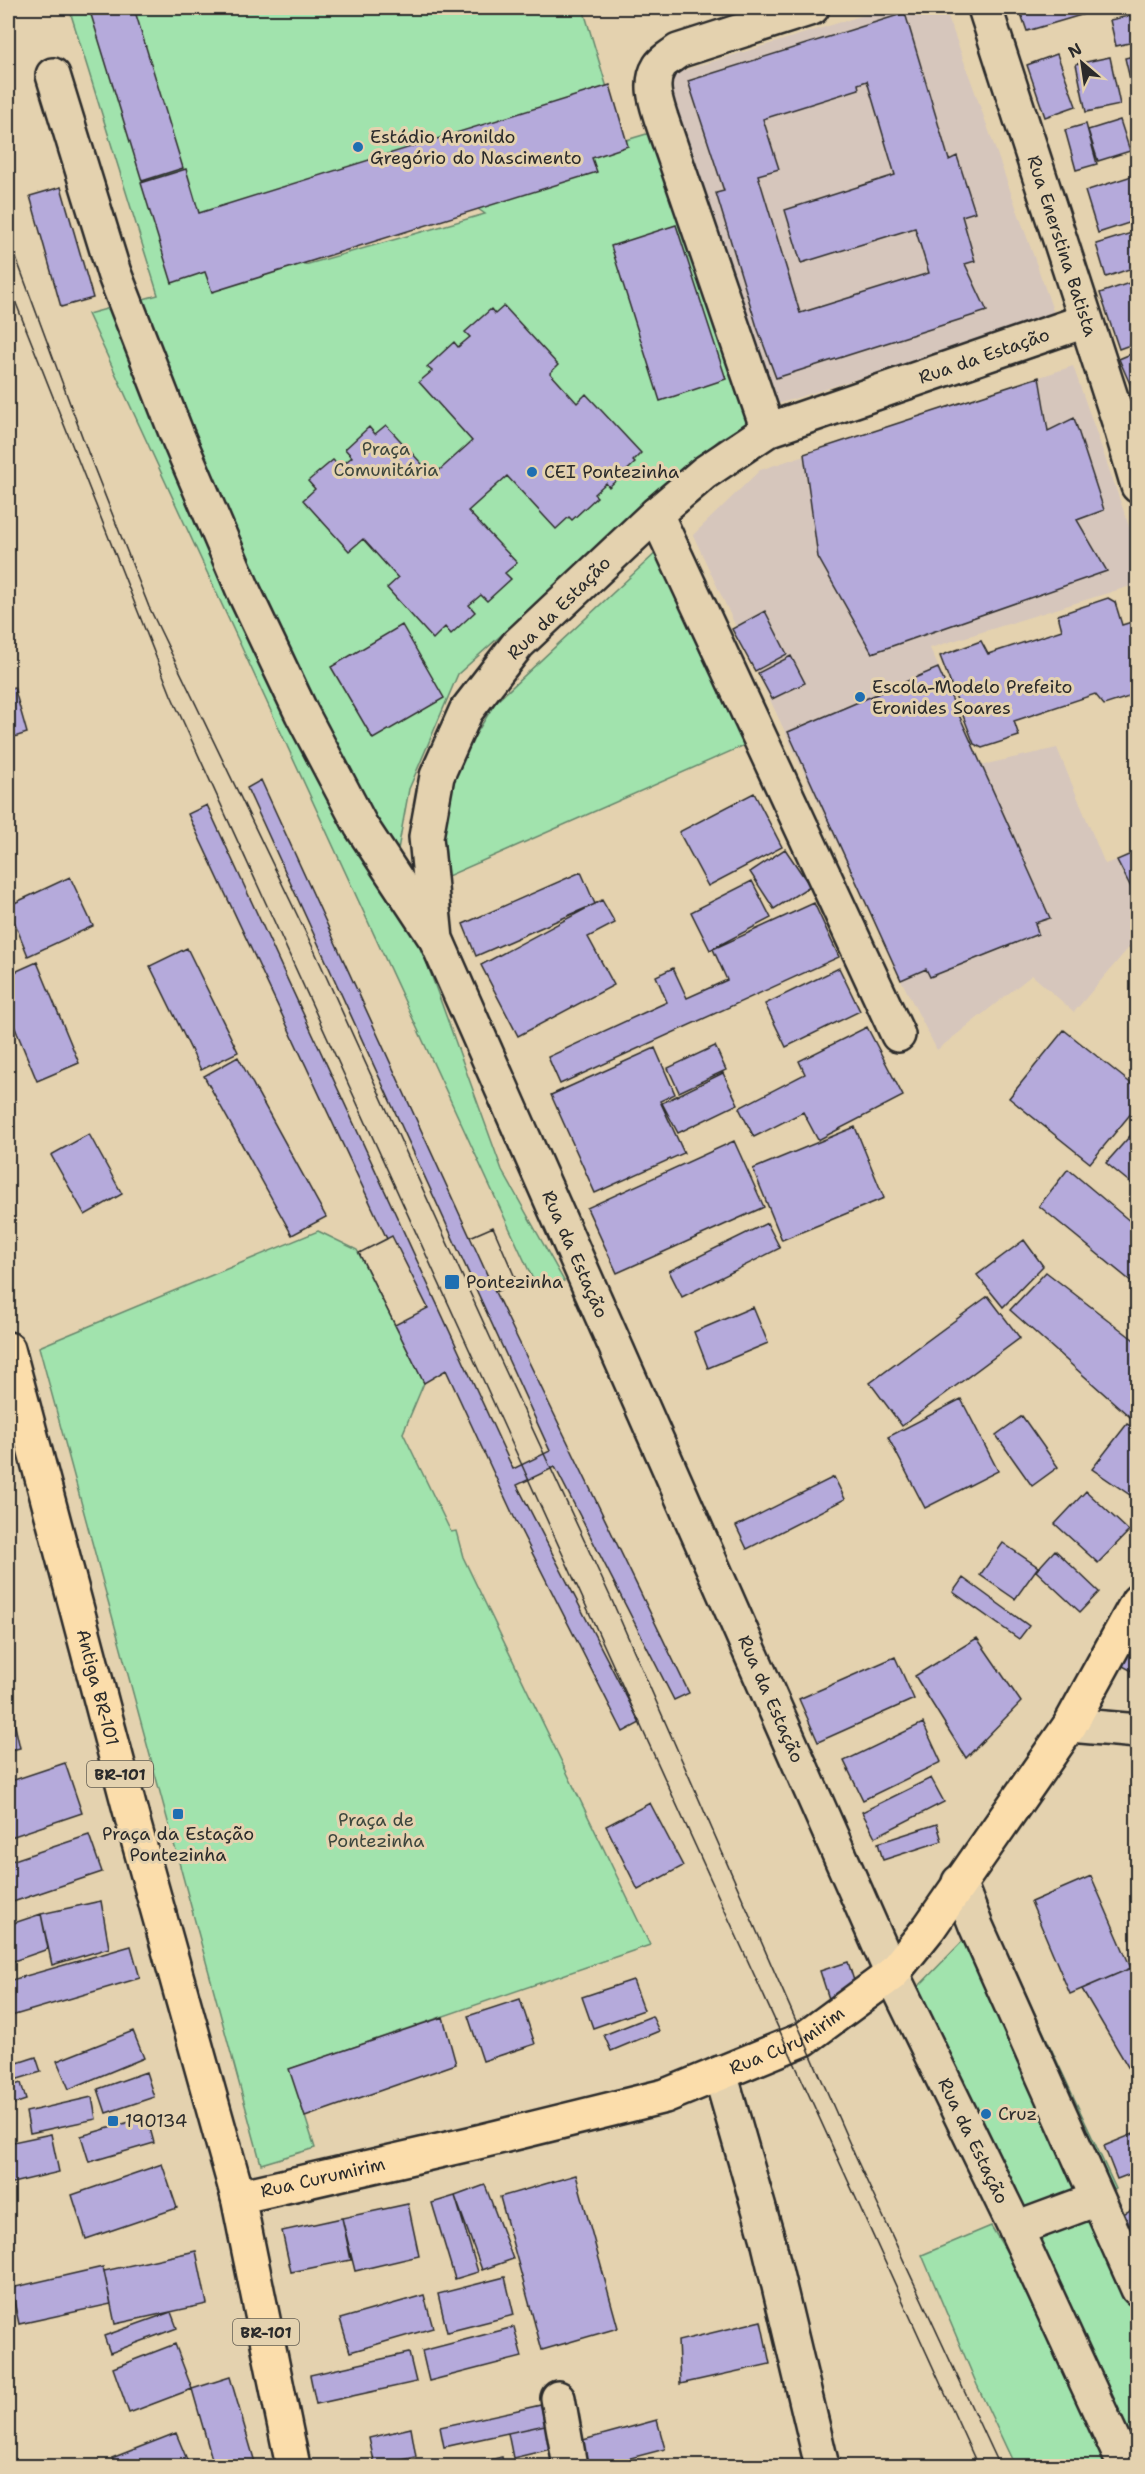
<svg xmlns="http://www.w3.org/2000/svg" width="1145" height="2474" font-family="'Shantell Sans',sans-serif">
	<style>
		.built { fill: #d6c6bc }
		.green { fill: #a1e3ad; stroke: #66876c; stroke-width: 1.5; fill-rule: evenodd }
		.building { fill: #b5aadb; stroke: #2b2b2b; stroke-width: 1.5; fill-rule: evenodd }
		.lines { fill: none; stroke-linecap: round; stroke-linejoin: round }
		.minor-casing { stroke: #2b2b2b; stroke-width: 38 }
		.major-casing { stroke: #2b2b2b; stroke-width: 38 }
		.minor { stroke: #e4d2af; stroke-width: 33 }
		.major { stroke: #fbddab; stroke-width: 33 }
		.tram { stroke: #2b2b2b; stroke-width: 1.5 }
		.poi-dot { fill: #1f6fb2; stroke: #e4d2af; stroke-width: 2 }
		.labels { text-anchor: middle; stroke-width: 6; stroke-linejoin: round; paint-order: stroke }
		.shield { fill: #e4d2af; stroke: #625d53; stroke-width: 1.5 }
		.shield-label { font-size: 16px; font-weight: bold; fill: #2b2b2b }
		.poi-label { font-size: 18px; fill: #2b2b2b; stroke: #e4d2af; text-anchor: start }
		.street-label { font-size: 18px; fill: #2b2b2b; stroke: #e4d2af }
		.park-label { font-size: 18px; fill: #3d473e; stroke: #e4d2af }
	</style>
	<rect width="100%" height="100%" fill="#e4d2af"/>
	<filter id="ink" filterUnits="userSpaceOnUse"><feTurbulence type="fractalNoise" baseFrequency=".0167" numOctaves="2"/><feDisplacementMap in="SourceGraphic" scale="12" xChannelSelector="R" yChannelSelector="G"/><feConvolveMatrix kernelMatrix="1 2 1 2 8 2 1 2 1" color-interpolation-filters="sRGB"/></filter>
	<g filter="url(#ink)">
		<path class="built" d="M887 8H945L1055 316 778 404 665 76Z
			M1073 366 1137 549V584L930 648 982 765 1057 748 1105 864 1117 860 1137 901V938L1074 1012 1032 975 937 1050 901 980 693 535 760 470Z"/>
		<path class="green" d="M69 8H583L623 141 680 124 778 404 719 440 458 674 409 789 397 855 416 933 502 1170 564 1281 536 1286 88 314 158 295ZM474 206 485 214 305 265 308 252Z
			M660 549 693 637 745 745 448 876 443 829 457 765 495 703Z
			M318 1231 357 1250 424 1383 403 1433 451 1532 456 1531 463 1557 650 1945 290 2069 315 2148 261 2164 39 1347Z
			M987 1916 1007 1953 1116 2189 1093 2201 1137 2304V2466L919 1998 918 1987Z
			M991 2226 1039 2305 1111 2466H1015L977 2385 922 2255Z"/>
		<path class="building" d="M89 8H134L183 168 142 181Z
			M1019 8H1086L1088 13 1027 31Z
			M905 13 949 160 957 156 975 212 962 216 975 261 965 264 987 311 776 378 757 327 716 193 724 191 688 81ZM867 81 895 175 785 210 801 263 915 228 929 273 800 313 758 175 779 169 763 119 859 89 858 84Z
			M1138 14V41L1116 46 1110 20Z
			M1057 54 1076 106 1045 117 1027 65Z
			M1138 55V99L1135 100 1125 58Z
			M1110 57 1120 105 1086 112 1076 64Z
			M610 85 628 146 592 158 597 172 212 292 205 272 172 283 141 183 186 169 199 213Z
			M1120 120 1130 151 1098 161 1088 130Z
			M1086 124 1097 164 1076 170 1065 130Z
			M1138 174V220L1098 233 1085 191Z
			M61 187 93 298 61 307 30 196Z
			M676 225 726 379 660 401 611 246Z
			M1138 231V266L1106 277 1096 244Z
			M1138 280V342L1119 349 1100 293Z
			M504 306 558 365 550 373 577 403 586 394 641 453 633 461 635 463 609 487 606 483 594 494 597 497 572 520 569 517 556 529 507 476 468 511 517 563 505 573 511 579 487 601 481 595 469 605 475 612 451 634 445 627 433 639 387 588 398 578 363 539 349 551 303 500 315 489 308 481 333 460 340 467 352 457 345 449 369 427 375 434 386 425 433 476 472 441 419 382 432 371 427 367 454 342 458 347 470 337 465 332 491 309 495 314Z
			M1138 351V391L1134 393 1119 359Z
			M1039 377 1048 431 1074 418 1104 510 1077 520 1107 571 872 653 818 557 804 454Z
			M1108 598 1115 602 1122 625 1138 620V694L1104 705 1095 694 1014 721 1019 736 982 748 974 744 940 656 981 641 988 654 1062 630 1058 615Z
			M765 611 787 654 755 671 732 629Z
			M402 625 444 698 373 739 331 667Z
			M791 656 805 683 772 699 758 673Z
			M938 668 1050 918 1035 923 1038 934 930 977 926 969 901 980 788 732Z
			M14 687 27 733 8 739V689Z
			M261 780 470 1237 493 1227 517 1282 495 1292 689 1693 674 1700 555 1467 517 1485 640 1723 623 1732 514 1517 446 1370 424 1383 359 1253 387 1239 188 814 207 805 513 1469 550 1451 247 788Z
			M754 793 782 847 708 886 679 832Z
			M785 849 810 886 774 909 750 872Z
			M1138 851V901L1117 860Z
			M581 872 595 904 476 956 463 924Z
			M70 877 93 926 28 956 8 906Z
			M752 881 771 918 710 950 691 912Z
			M602 900 615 923 588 937 614 985 518 1036 481 965Z
			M814 903 839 957 560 1084 548 1057 667 1002 656 976 673 968 687 998 727 980 713 949Z
			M1138 938V957L1130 947Z
			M187 948 238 1052 201 1070 150 966Z
			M37 962 79 1063 37 1081 8 1011V975Z
			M839 968 860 1011 786 1047 765 1004Z
			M867 1027 903 1096 818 1140 803 1112 754 1137 739 1108 805 1074 799 1061Z
			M1064 1030 1138 1089V1105L1090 1163 1009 1098Z
			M715 1046 726 1070 679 1092 668 1068Z
			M655 1048 675 1094 660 1101 684 1153 595 1193 551 1095Z
			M238 1057 326 1217 292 1235 204 1076Z
			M723 1073 738 1104 678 1133 662 1103Z
			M855 1127 884 1198 782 1240 753 1169Z
			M1138 1127V1189L1106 1163Z
			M89 1134 122 1194 85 1215 51 1155Z
			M734 1141 764 1207 617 1273 587 1208Z
			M1068 1169 1138 1228V1287L1039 1206Z
			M767 1223 780 1248 682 1297 669 1271Z
			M493 1227 517 1282 495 1292 470 1237Z
			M392 1236 428 1308 395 1325 359 1253Z
			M1024 1240 1043 1266 1003 1307 977 1275Z
			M1046 1272 1138 1343V1424L1010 1310Z
			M988 1296 1020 1338 902 1426 870 1383Z
			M753 1307 768 1343 708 1368 694 1332Z
			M961 1399 998 1471 925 1508 888 1437Z
			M1022 1416 1058 1467 1032 1486 996 1435Z
			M1127 1424 1138 1430V1491L1133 1497 1092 1469Z
			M834 1477 845 1499 747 1549 736 1526Z
			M1086 1491 1129 1531 1098 1563 1055 1524Z
			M1003 1543 1038 1567 1015 1599 980 1575Z
			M1055 1550 1099 1592 1080 1612 1036 1571Z
			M963 1578 1029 1626 1019 1639 953 1592Z
			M1138 1627V1665L1134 1672 1117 1663Z
			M977 1638 1021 1702 966 1758 915 1676Z
			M895 1657 914 1699 818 1742 799 1699Z
			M8 1695 20 1748 8 1751Z
			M923 1723 941 1762 863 1800 844 1761Z
			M65 1763 82 1813 8 1838V1782Z
			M931 1778 944 1802 875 1837 862 1812Z
			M650 1803 683 1866 638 1890 606 1826Z
			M937 1824 942 1841 883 1860 878 1843Z
			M89 1835 102 1872 10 1903 8 1895V1862Z
			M1091 1876 1131 1968 1070 1994 1031 1902Z
			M101 1901 109 1948 52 1965 41 1914Z
			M41 1914 48 1949 8 1963V1925Z
			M131 1946 140 1978 8 2017V1981Z
			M848 1962 858 1993 830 2002 820 1971Z
			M1138 1965V2084L1082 1989Z
			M633 1980 644 2010 593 2028 582 1997Z
			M520 1999 535 2044 483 2061 468 2016Z
			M652 2016 659 2031 611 2051 604 2035Z
			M443 2017 456 2064 305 2117 289 2069Z
			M133 2031 144 2058 69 2089 57 2061Z
			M36 2057 41 2072 8 2082V2066Z
			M146 2072 154 2097 106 2113 98 2089Z
			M21 2083 26 2100 8 2106V2087Z
			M92 2097 96 2119 30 2133 26 2112Z
			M147 2117 154 2143 89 2162 81 2136Z
			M1138 2132V2171L1117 2179 1104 2146Z
			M51 2134 59 2172 8 2184V2143Z
			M162 2164 177 2208 86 2239 72 2195Z
			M576 2175 618 2328 542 2350 500 2197Z
			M485 2185 513 2259 482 2270 455 2196Z
			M455 2196 478 2272 455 2279 432 2203Z
			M408 2204 419 2256 355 2271 342 2218Z
			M1138 2206V2244L1123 2214Z
			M342 2218 351 2260 291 2272 282 2231Z
			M196 2251 207 2304 115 2324 104 2271Z
			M103 2267 111 2304 19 2324 11 2288Z
			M505 2277 514 2315 447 2332 438 2294Z
			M424 2295 433 2328 350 2352 340 2319Z
			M171 2312 177 2328 110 2353 104 2336Z
			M761 2321 770 2364 680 2384 678 2341Z
			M514 2327 522 2357 429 2381 422 2351Z
			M175 2344 192 2389 129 2413 113 2368Z
			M409 2353 416 2382 316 2404 310 2375Z
			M230 2377 256 2466H214L192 2389Z
			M541 2405 545 2425 444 2447 440 2427Z
			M657 2420 665 2449 600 2466H579L572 2443Z
			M545 2425 551 2449 513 2458 508 2433Z
			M411 2428 416 2457 375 2466 369 2438Z
			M176 2433 188 2462 176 2466H116L112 2458Z
			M502 2457 504 2466H465Z"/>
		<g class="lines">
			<g class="minor-casing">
				<g id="minor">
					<path id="s1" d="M985 8 1120 425 1138 486"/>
					<path d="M53 75 114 273 177 435 244 592 302 714 361 826 433 935"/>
					<path id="s2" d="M1085 321 768 430 704 473 656 514 518 644 466 711 437 776 426 837 436 939 892 1974 1016 2229 1125 2466"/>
					<path d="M768 430 661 118C656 102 649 83 659 67 662 61 672 56 678 51L812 8"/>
					<path d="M656 514 898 1035"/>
					<path d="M1070 1725 1138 1731"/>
					<path d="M959 1882 976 1926 1138 2289"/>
					<path d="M720 2073 768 2240 822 2466"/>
					<path d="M1016 2229 1097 2199"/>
					<path d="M558 2398 570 2466"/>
				</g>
			</g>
			<g class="major-casing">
				<g id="major">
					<path id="s3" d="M8 1349 134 1825 238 2197 293 2466"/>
					<path id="s4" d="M238 2197 478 2142 665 2096 804 2039 892 1974 929 1928 1070 1725 1138 1601"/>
				</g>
			</g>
			<use href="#minor" class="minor"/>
			<use href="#major" class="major"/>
			<path class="tram" d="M8 236 89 455 149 607 315 952 501 1361 610 1596 856 2158 999 2466
				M8 283 171 695 978 2466"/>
		</g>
	</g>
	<g class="poi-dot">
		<circle cx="358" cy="147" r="6"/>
		<circle cx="532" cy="472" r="6"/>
		<circle cx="860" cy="697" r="6"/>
		<rect x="444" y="1274" width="16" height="16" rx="3"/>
		<rect x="172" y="1808" width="12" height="12" rx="3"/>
		<circle cx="986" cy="2114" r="6"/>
		<rect x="107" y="2115" width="12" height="12" rx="3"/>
	</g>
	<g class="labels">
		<g class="shield">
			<rect x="87" y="1761" width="66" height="26" rx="4.5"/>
			<rect x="233" y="2319" width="66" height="26" rx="4.5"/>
		</g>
		<g class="shield-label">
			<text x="120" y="1780">BR-101</text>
			<text x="266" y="2338">BR-101</text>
		</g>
		<g class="poi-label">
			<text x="370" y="143">Estádio Aronildo<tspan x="370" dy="21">Gregório do Nascimento</tspan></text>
			<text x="544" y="478">CEI Pontezinha</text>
			<text x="872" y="693">Escola-Modelo Prefeito<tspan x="872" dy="21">Eronides Soares</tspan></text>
			<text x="466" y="1288">Pontezinha</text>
			<text x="178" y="1840" text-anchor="middle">Praça da Estação<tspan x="178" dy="21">Pontezinha</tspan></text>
			<text x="998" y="2120">Cruz</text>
			<text x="125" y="2127">190134</text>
		</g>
		<g class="street-label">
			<text dy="6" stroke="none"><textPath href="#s1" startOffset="250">Rua Enerstina Batista</textPath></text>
			<text transform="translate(984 356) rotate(-19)" y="6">Rua da Estação</text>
			<text transform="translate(559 608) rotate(-45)" y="6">Rua da Estação</text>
			<text dy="6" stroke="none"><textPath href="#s2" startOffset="1330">Rua da Estação</textPath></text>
			<text dy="6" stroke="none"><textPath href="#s3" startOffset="350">Antiga BR-101</textPath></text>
			<text dy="6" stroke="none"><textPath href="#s2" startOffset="1816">Rua da Estação</textPath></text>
			<text dy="6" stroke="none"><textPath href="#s4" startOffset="573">Rua Curumirim</textPath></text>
			<text dy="6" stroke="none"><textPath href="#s2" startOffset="2302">Rua da Estação</textPath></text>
			<text dy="6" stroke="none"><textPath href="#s4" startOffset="87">Rua Curumirim</textPath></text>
		</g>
		<g class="park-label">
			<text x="386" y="455">Praça<tspan x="386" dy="21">Comunitária</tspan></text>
			<text x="376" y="1826">Praça de<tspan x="376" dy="21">Pontezinha</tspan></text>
		</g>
	</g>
	<rect width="1145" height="2474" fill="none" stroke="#e4d2af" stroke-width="30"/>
	<rect x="15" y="15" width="1115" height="2444" fill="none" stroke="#2b2b2b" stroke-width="2" filter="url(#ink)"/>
	<g transform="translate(1082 63) rotate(331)" stroke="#e4d2af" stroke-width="4.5" paint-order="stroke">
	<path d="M0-4.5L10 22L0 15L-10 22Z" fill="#2b2b2b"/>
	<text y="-9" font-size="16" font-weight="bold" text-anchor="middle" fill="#2b2b2b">N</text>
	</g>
</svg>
